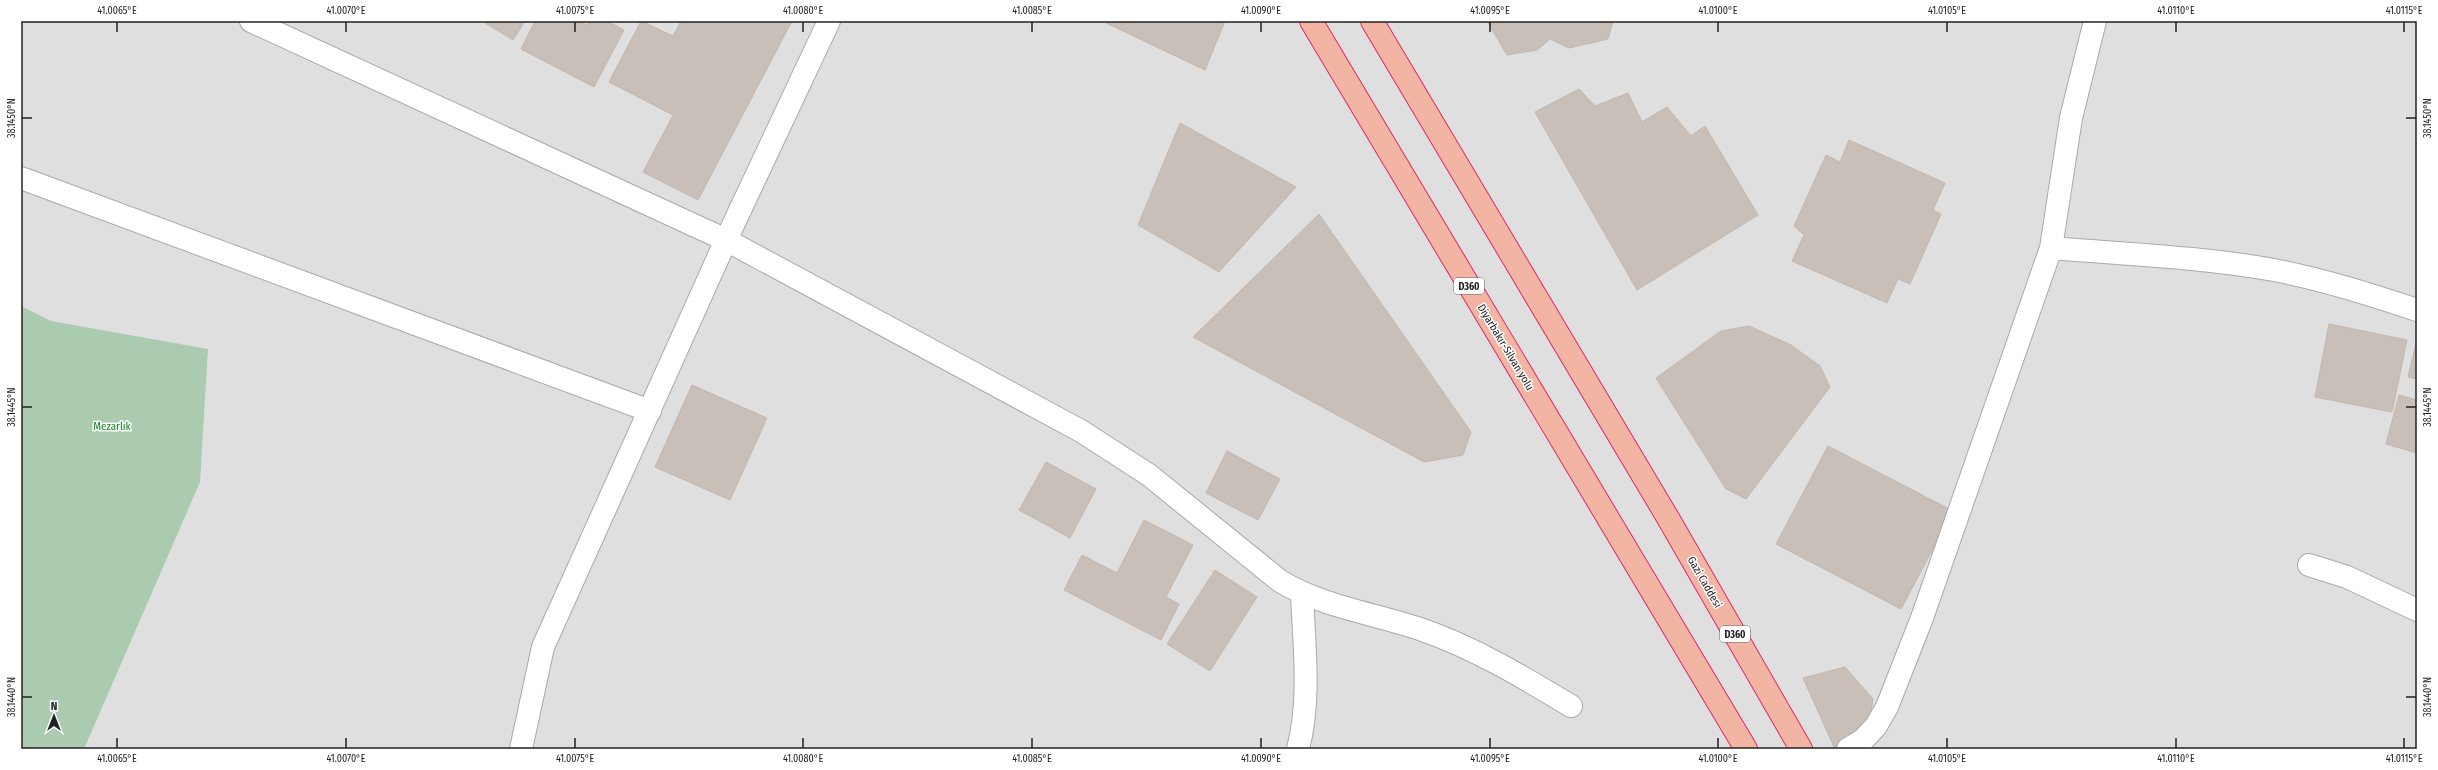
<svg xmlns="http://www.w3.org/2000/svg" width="2438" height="770" font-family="'Fira Sans Condensed',sans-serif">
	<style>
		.residential { fill: #e0dfdf }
		.cemetery { fill: #aacbaf }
		.building { fill: #c7bfb8; stroke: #c4b6ab }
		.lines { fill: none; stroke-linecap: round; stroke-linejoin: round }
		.minor-casing { stroke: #a9a9a9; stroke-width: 24 }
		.tertiary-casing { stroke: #a9a9a9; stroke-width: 24 }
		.trunk-casing { stroke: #dc2a67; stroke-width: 24 }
		.minor { stroke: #fff; stroke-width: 22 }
		.tertiary { stroke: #fff; stroke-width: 22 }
		.trunk { stroke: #f2b4a3; stroke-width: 22 }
		.ticks { fill: none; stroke: #222; stroke-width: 1.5 }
		.labels { text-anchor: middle; stroke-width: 3; stroke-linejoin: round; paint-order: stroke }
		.shield { fill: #fff; stroke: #646464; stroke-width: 1 }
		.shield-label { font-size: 10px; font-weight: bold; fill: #222 }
		.street-label { font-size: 11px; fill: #222; stroke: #fff }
		.park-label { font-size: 11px; fill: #0c8416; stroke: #fff }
		.neatline { fill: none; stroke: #222; stroke-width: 1.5 }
		.ticks-label { font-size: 10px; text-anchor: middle; fill: #222 }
	</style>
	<rect width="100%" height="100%" fill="#f2efe9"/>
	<path class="residential" d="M21 21H2417V749H21Z"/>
	<path class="cemetery" d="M21 306 51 321 208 349 200 482 84 749H21Z"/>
	<path class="building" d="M482 21H525L513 40Z
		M535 21H578L587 25 589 21H607L624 30 594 87 521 49Z
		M641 21 673 36 681 21H792L698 200 643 172 673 115 609 82Z
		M1102 21H1225L1205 70Z
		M1487 21H1613L1608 39 1569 48 1550 39 1537 50 1507 55Z
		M1579 89 1595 106 1628 93 1642 122 1667 107 1691 136 1705 126 1758 215 1637 290 1535 112Z
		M1180 123 1296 187 1219 272 1138 225Z
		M1849 140 1945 183 1933 210 1941 214 1910 284 1898 279 1887 303 1792 261 1804 235 1794 226 1826 155 1840 162Z
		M1319 214 1471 432 1463 455 1424 462 1193 337Z
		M2329 324 2407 340 2392 412 2315 397Z
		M1749 326 1791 345 1820 366 1830 387 1746 499 1726 489 1656 378 1721 331Z
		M2417 339V379L2408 377Z
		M692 385 767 418 730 500 655 467Z
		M2399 395 2417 400V453L2386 444Z
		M1828 446 1953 511 1901 609 1776 544Z
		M1227 451 1280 479 1258 520 1206 493Z
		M1046 462 1096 489 1070 538 1019 510Z
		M1144 520 1193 545 1166 597 1179 604 1161 640 1064 590 1082 555 1117 573Z
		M1215 570 1257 597 1210 671 1167 644Z
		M1845 667 1873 699 1869 726 1856 737 1834 747 1803 678Z"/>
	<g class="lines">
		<g class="minor-casing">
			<path id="minor" d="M21 178 650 411
				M726 240 1081 431 1149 475 1280 581C1323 607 1372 613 1420 629 1473 647 1523 677 1571 706
				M2051 248C2125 254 2201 257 2274 270 2322 279 2370 294 2417 310
				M2309 565 2347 577 2417 610
				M1298 749C1311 699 1304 645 1302 594
				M1848 749 1863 740 1876 726 1887 707 1922 618 2051 248 2071 118 2095 21"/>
		</g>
		<g class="tertiary-casing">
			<path id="tertiary" d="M251 21 726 240
				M521 749 543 647 726 240 829 21"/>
		</g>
		<g class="trunk-casing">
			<path id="trunk" d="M1311 21 1746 749
				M1372 21 1668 518 1801 749"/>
		</g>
		<use href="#minor" class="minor"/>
		<use href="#tertiary" class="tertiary"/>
		<use href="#trunk" class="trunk"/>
	</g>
	<path class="ticks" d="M117 22V32M346 22V32M575 22V32M803 22V32M1032 22V32M1261 22V32M1490 22V32M1718 22V32M1947 22V32M2176 22V32M2404 22V32M22 118H32M2406 118H2416M22 407H32M2406 407H2416M22 697H32M2406 697H2416M117 738V748M346 738V748M575 738V748M803 738V748M1032 738V748M1261 738V748M1490 738V748M1718 738V748M1947 738V748M2176 738V748M2404 738V748"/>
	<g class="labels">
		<g class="shield">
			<rect x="1454" y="278" width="30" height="16" rx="3"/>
			<rect x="1720" y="626" width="30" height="16" rx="3"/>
		</g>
		<g class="shield-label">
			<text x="1469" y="290">D360</text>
			<text x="1735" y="638">D360</text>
		</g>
		<g class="street-label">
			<text transform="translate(1506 347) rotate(59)" y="4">Diyarbakır-Silvan yolu</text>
			<text transform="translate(1705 582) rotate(60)" y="4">Gazi Caddesi</text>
		</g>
		<g class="park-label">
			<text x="112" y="430">Mezarlık</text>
		</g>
	</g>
	<rect width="2438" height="770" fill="none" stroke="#ffffff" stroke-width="44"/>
	<g transform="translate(54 716)" stroke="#ffffff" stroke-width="3" paint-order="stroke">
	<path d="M0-3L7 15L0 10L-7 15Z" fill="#222222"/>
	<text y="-6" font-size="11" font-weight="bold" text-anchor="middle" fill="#222222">N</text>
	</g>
	<rect x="22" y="22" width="2394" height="726" class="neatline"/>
	<g class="ticks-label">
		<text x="117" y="14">41.0065°E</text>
		<text x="346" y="14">41.0070°E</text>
		<text x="575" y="14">41.0075°E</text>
		<text x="803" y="14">41.0080°E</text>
		<text x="1032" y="14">41.0085°E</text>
		<text x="1261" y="14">41.0090°E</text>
		<text x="1490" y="14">41.0095°E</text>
		<text x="1718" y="14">41.0100°E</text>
		<text x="1947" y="14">41.0105°E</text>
		<text x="2176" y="14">41.0110°E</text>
		<text x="2404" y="14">41.0115°E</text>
		<text transform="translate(11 118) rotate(-90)" y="4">38.1450°N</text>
		<text transform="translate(2427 118) rotate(-90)" y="4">38.1450°N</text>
		<text transform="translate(11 407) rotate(-90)" y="4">38.1445°N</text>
		<text transform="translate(2427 407) rotate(-90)" y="4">38.1445°N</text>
		<text transform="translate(11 697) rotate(-90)" y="4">38.1440°N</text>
		<text transform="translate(2427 697) rotate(-90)" y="4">38.1440°N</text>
		<text x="117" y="762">41.0065°E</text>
		<text x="346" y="762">41.0070°E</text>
		<text x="575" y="762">41.0075°E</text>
		<text x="803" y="762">41.0080°E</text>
		<text x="1032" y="762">41.0085°E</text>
		<text x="1261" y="762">41.0090°E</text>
		<text x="1490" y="762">41.0095°E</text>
		<text x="1718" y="762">41.0100°E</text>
		<text x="1947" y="762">41.0105°E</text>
		<text x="2176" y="762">41.0110°E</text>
		<text x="2404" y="762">41.0115°E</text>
	</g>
</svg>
